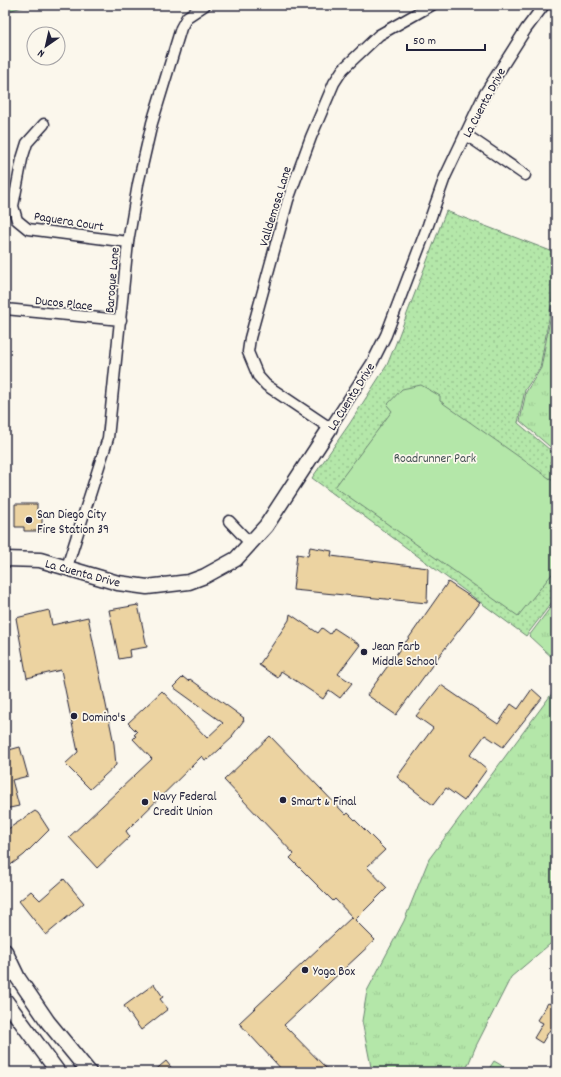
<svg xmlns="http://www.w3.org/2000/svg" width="561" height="1077" font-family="Dekko,sans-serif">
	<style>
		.grass { fill: url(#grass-tufts); stroke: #6b8472 }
		.park { fill: url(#park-dots); stroke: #6b8472 }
		.garden { fill: #b4e7a9; stroke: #6b8472 }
		.building { fill: #ecd3a1; stroke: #22223b }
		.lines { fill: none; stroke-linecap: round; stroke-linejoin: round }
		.street-casing { stroke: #22223b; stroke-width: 13 }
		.secondary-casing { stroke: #22223b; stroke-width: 17 }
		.street { stroke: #fbf7ec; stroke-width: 10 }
		.secondary { stroke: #fbf7ec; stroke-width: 14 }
		.poi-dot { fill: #22223b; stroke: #fbf7ec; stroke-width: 1.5 }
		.labels { text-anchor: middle; stroke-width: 3.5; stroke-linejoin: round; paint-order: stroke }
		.street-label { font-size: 13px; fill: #22223b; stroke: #fbf7ec }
		.park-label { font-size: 13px; fill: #465356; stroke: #fbf7ec }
		.poi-label { font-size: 13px; fill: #22223b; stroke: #fbf7ec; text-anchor: start }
	</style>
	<defs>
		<pattern id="grass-tufts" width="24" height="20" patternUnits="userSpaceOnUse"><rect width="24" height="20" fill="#b4e7a9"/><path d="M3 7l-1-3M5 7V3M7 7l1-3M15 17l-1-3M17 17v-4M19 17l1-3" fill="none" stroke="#9ac692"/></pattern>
		<pattern id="park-dots" width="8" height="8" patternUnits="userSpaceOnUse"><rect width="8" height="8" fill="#b4e7a9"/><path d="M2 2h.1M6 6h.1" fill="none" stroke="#9ac692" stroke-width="1.8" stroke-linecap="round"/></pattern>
	</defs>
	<rect width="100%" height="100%" fill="#fbf7ec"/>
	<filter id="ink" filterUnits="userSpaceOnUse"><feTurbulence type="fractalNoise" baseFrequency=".025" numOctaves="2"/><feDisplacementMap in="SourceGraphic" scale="8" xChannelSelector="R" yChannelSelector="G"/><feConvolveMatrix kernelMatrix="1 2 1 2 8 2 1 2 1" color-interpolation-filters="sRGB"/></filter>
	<g filter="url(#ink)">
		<path class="grass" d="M5 5H29L5 12Z
			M556 287V452L520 421 526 392 541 368Z
			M556 600V661L529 636Z
			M556 688V939L511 977 476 1046 465 1072H372L362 1021 367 991 404 921 429 859Z"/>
		<path class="park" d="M446 211 556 253V279L540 368 525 390 518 423 556 455V597L526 636 312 478 350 423 387 365 396 343Z"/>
		<path class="garden" d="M421 385 440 396V401L556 483V569L518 616 335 487 392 411 387 405 402 389Z
			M494 1061 513 1072H487Z"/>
		<path class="building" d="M15 504H37V513H42V531H24V527H15Z
			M310 547 332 551 331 556 428 568 427 603 293 590 297 554 308 556Z
			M448 582 480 603 436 660 396 715 367 695 405 642H406Z
			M138 605 147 647 129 650 130 657 119 659 109 610Z
			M49 610 52 625 88 617 114 744 116 765 90 789 65 764 78 752 61 670 27 678 16 618Z
			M290 614 318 633 322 628 330 634 334 628 360 645 338 674 352 683 340 698 329 690 323 699 281 671 278 678 259 665 289 620Z
			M183 677 188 681 190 679 244 718 243 719 244 720 232 736 233 737 220 749 208 760 207 759 205 760 202 756 126 831 130 837 97 868 69 837 152 759 133 739 136 736 134 735 137 732 128 723 162 691 207 738 223 723 173 687Z
			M441 685 498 724 511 704 518 709 532 689 542 698 503 747 485 735 470 755 487 769 464 801 446 788 433 805 397 777 433 728 416 716Z
			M270 736 346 815 348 813 385 850 367 867 387 888 355 920 375 940 284 1025 330 1072H284L239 1023 352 917 353 918 335 899 333 901 290 858 294 854 224 780Z
			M20 747 28 776 12 780 19 806 5 809V762H8L5 751Z
			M35 811 38 813 49 830 24 855 5 869V831Z
			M64 879 84 903 46 935 19 901 31 891 40 900Z
			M154 984 163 997 160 999 168 1009 141 1030 124 1006Z
			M556 994V1031L551 1028 542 1043 534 1038 543 1023 537 1020 548 1003 550 1004Z
			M166 1061 175 1072H153Z"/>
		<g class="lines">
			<g class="street-casing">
				<path id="street" d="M432 5 379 35 343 69 334 83 311 137 288 200 250 338 248 352 258 376 266 385 330 428 372 363 386 335 428 225 445 177 484 95 526 29 544 5
					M44 124 27 143 22 159 13 206 17 220 28 229 128 242
					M465 134 525 175
					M5 309 121 320
					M229 521 250 543
					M67 567 108 438 128 242 138 184 152 123 181 28 187 17 205 5"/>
			</g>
			<g class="secondary-casing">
				<path id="secondary" d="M5 559 40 560 118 583 147 587 189 582 205 576 236 559 266 526 330 428
					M5 951 18 978 48 1022 89 1072
					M5 1000 58 1072"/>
			</g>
			<use href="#street" class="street"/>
			<use href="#secondary" class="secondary"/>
		</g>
	</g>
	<g class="poi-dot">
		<circle cx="29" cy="520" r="4"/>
		<circle cx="364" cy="652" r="4"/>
		<circle cx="74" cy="716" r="4"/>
		<circle cx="283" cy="800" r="4"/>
		<circle cx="145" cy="802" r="4"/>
		<circle cx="305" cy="970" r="4"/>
	</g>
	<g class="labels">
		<g class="street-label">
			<text transform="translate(483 102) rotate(-62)" y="5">La Cuenta Drive</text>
			<text transform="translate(274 206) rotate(-73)" y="5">Valldemosa Lane</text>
			<text transform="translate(69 220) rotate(9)" y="5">Paguera Court</text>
			<text transform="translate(111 280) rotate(-85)" y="5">Baroque Lane</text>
			<text transform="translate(64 302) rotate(6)" y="5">Ducos Place</text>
			<text transform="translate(350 396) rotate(-58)" y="5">La Cuenta Drive</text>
			<text transform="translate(83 572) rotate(15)" y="5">La Cuenta Drive</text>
		</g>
		<g class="park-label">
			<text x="435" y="462">Roadrunner Park</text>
		</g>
		<g class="poi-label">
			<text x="37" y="518">San Diego City<tspan x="37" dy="15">Fire Station 39</tspan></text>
			<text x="372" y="650">Jean Farb<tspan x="372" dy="15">Middle School</tspan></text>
			<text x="82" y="721">Domino's</text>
			<text x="153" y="800">Navy Federal<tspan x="153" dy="15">Credit Union</tspan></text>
			<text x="291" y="805">Smart &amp; Final</text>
			<text x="313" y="975">Yoga Box</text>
		</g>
	</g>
	<rect width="561" height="1077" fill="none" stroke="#fbf7ec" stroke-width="20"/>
	<rect x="10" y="10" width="541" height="1057" fill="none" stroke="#22223b" stroke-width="1.5" filter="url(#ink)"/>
	<g transform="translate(46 46) rotate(214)"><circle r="19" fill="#fbf7ec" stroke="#a4a2a5"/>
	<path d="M0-3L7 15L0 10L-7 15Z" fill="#22223b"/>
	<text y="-6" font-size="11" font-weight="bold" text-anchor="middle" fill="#22223b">N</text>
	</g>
	<path d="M407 44v6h78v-6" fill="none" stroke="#22223b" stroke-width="2"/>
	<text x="413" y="44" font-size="12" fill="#22223b" stroke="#fbf7ec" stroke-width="3" paint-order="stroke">50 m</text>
</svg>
